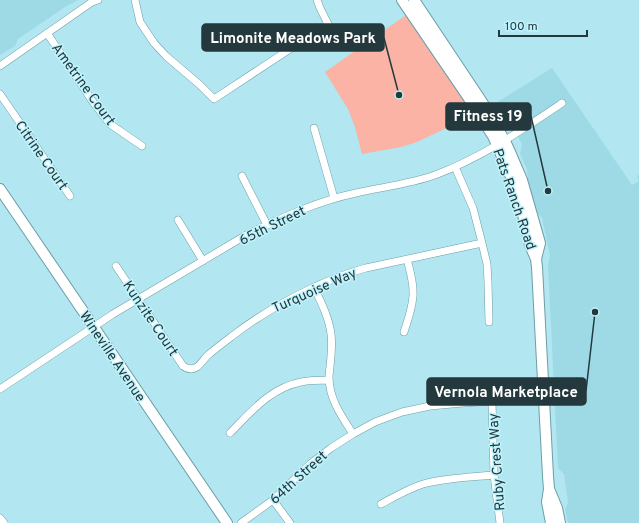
<svg xmlns="http://www.w3.org/2000/svg" width="639" height="523" font-family="Overpass,sans-serif">
	<style>
		.built { fill: #9edae6 }
		.green { fill: #fab3a5 }
		.lines { fill: none; stroke-linecap: round; stroke-linejoin: round }
		.street-casing { stroke: #6d9ea8; stroke-width: 8 }
		.secondary-casing { stroke: #6d9ea8; stroke-width: 12 }
		.street { stroke: #fff; stroke-width: 7 }
		.secondary { stroke: #fff; stroke-width: 10 }
		.labels { text-anchor: middle; stroke-width: 3; stroke-linejoin: round; paint-order: stroke }
		.street-label { font-size: 14px; fill: #24393d; stroke: #bff3fd }
		.leader { fill: none; stroke: #24393d; stroke-width: 1.5 }
		.callout-dot { fill: #24393d; stroke: #bff3fd; stroke-width: 1.5 }
		.callout { fill: #24393d; stroke: #24393d; stroke-width: 1.5 }
		.callout-label { font-size: 15px; text-anchor: middle; font-weight: bold; fill: #fff }
	</style>
	<rect width="100%" height="100%" fill="#b2e6f0"/>
	<path class="built" d="M0 0H78L65 7 18 39 15 46 0 55Z
		M552 68 632 185 639 181 637 177 639 173V523H568L565 509 568 503 564 474 558 468 548 265 550 256 542 218 538 214 528 182 527 169 520 154 522 144 512 127 506 125 502 122 491 106Z"/>
	<path class="green" d="M406 15 474 115 417 142 401 147 362 154 355 127 348 109 325 72Z"/>
	<g class="lines">
		<g class="street-casing">
			<path id="street" d="M135 0 140 22 154 43 166 56 200 85 214 99 328 24 320 8 317 0
				M47 33 93 102 110 124 142 146
				M0 66 92 2 98 0
				M0 94 70 196
				M314 128 334 198
				M455 167 473 208 482 243 487 264 488 282 489 322
				M242 176 267 225
				M178 220 203 261
				M116 266 183 366C187 369 192 370 197 367 201 364 204 359 207 356 215 349 223 343 231 337 256 317 283 302 312 288 330 280 347 273 366 268L482 243
				M314 287C321 302 329 318 331 334 333 348 330 363 329 377 329 399 342 417 353 434
				M404 332C408 320 412 309 413 296 414 283 410 271 407 259
				M0 389 113 314 248 234C283 217 318 201 356 193 382 187 410 184 435 175 481 158 522 130 562 103
				M492 401 494 475 500 523
				M230 433C251 412 270 388 301 382 310 380 320 380 329 380
				M273 500 290 523
				M381 504C394 497 408 489 423 484 444 478 473 477 494 475
				M0 518 4 523
				M241 523 273 500 310 464 331 448 353 434 375 422 402 412 430 406 463 403 544 398"/>
		</g>
		<g class="secondary-casing">
			<path id="secondary" d="M402 0 468 97 493 136 512 179 524 218 530 245 536 259 537 267 548 476 549 489 557 508 560 523
				M414 0 482 102 505 141 510 152 522 180 540 243 536 259
				M0 189 227 523
				M549 489 547 502 551 523"/>
		</g>
		<use href="#street" class="street"/>
		<use href="#secondary" class="secondary"/>
	</g>
	<g class="labels">
		<g class="street-label">
			<text transform="translate(84 84) rotate(54)" y="5">Ametrine Court</text>
			<text transform="translate(42 155) rotate(55)" y="5">Citrine Court</text>
			<text transform="translate(515 199) rotate(71)" y="5">Pats Ranch Road</text>
			<text transform="translate(272 225) rotate(-26)" y="5">65th Street</text>
			<text transform="translate(314 290) rotate(-24)" y="5">Turquoise Way</text>
			<text transform="translate(151 318) rotate(56)" y="5">Kunzite Court</text>
			<text transform="translate(113 356) rotate(56)" y="5">Wineville Avenue</text>
			<text transform="translate(496 462) rotate(-94)" y="5">Ruby Crest Way</text>
			<text transform="translate(298 477) rotate(-42)" y="5">64th Street</text>
		</g>
	</g>
	<path class="leader" d="M399 95L384 38M548 191L531 116M595 312L586 391"/>
	<g class="callout-dot">
		<circle cx="399" cy="95" r="4"/>
		<circle cx="548" cy="191" r="4"/>
		<circle cx="595" cy="312" r="4"/>
	</g>
	<g class="callout">
		<rect x="202" y="24" width="182" height="27" rx="4"/>
		<rect x="446" y="103" width="85" height="27" rx="4"/>
		<rect x="427" y="378" width="159" height="27" rx="4"/>
	</g>
	<g class="callout-label">
		<text x="293" y="43">Limonite Meadows Park</text>
		<text x="488" y="121">Fitness 19</text>
		<text x="506" y="397">Vernola Marketplace</text>
	</g>
	<path d="M499 30v6h88v-6" fill="none" stroke="#24393d" stroke-width="2"/>
	<text x="505" y="30" font-size="12" fill="#24393d" stroke="#bff3fd" stroke-width="3" paint-order="stroke">100 m</text>
</svg>
